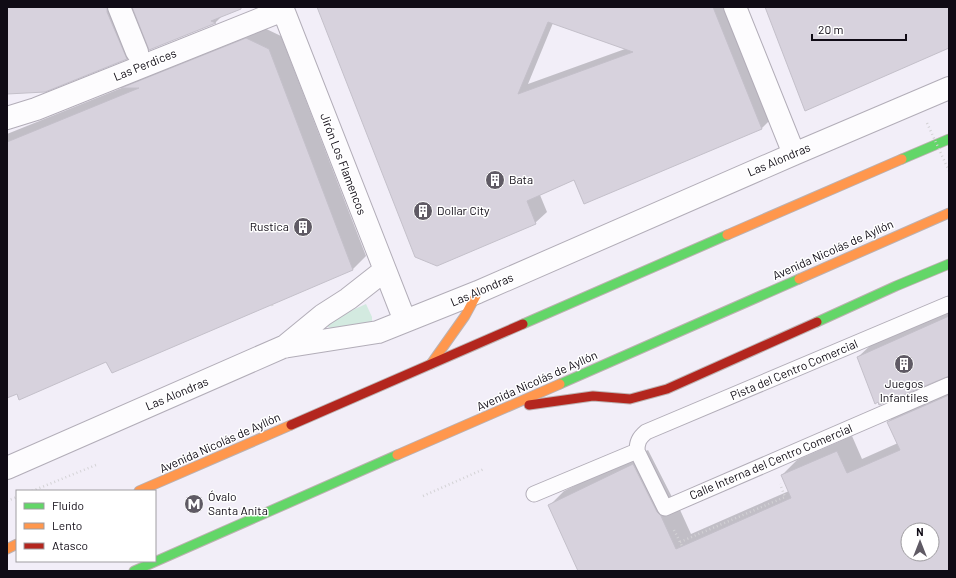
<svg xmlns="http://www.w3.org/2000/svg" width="956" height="578" font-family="Barlow,sans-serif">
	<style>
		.green { fill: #d3eae0 }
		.shadow { fill: #0003; fill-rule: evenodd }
		.building { fill: #d7d2dd; stroke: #c4c0ca; fill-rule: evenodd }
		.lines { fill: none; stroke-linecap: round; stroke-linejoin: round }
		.lane-casing { stroke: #b2adb8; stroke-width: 17 }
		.street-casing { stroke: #b2adb8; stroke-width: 24 }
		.fast-casing { stroke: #bcb1b0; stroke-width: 11 }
		.slow-casing { stroke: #bcb1b0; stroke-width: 11 }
		.jam-casing { stroke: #bcb1b0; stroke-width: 11 }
		.path { stroke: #d3d2d5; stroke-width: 2.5; stroke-dasharray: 1 3; stroke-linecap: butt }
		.lane { stroke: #fdfcfe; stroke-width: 15 }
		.street { stroke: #fdfcfe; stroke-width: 22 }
		.fast { stroke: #63d668; stroke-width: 9 }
		.slow { stroke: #ff974d; stroke-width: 9 }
		.jam { stroke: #b3261e; stroke-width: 9 }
		.path-bridge { stroke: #d3d2d5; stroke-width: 2.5; stroke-dasharray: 1 3; stroke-linecap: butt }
		.labels { text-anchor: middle; stroke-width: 3; stroke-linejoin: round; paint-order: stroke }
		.street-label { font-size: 12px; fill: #100b15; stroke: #fff }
		.poi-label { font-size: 12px; fill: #100b15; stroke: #fff; text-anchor: start }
	</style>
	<rect width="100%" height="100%" fill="#f2eef8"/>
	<path class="green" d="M366 304 372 317V324L341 331 328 327 326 322Z"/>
	<path class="shadow" d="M7 7H121L137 47 127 58 7 93Z
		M133 7H244L223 15 215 23 150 49Z
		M317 7H729L773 117 762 128 584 203 574 179 540 195 547 212 535 223ZM553 23 625 49 528 84Z
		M260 26 281 36 366 256 353 269 112 372 106 361 7 397V134L124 87 135 76Z
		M949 309V375L858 357 873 343Z
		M949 387V571H579L549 506 564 491 648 450 672 497 676 501 691 534 789 491 782 475 797 460 852 436 862 459 898 443 888 422 903 407ZM908 530H932V554H908Z"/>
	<path class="building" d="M7 7H107V12L127 59 45 92 7 94Z
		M132 7H241V9L211 21 216 23 149 50Z
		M317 7H713L762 129 584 204 574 180 527 201 536 224 437 266 415 257ZM548 22 633 52 518 94Z
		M765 7H949V48L805 111Z
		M246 38 269 49 353 270 112 373 106 362 19 400 17 394 7 398V142L139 88H121Z
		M949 316V376L879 405 878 402 875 404 857 357Z
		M949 395V571H578L548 505 633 464 657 512 661 516 676 549 791 498 781 475 837 451 847 473 900 450 887 422ZM908 530H932V554H908Z"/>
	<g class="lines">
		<g class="lane-casing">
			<path id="lane" d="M949 304 646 432C639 438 637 442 637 451L665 508 949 385
				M534 494 637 451"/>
		</g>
		<g class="street-casing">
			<path id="street" d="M119 7 137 52
				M282 7 405 321
				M735 7 794 154
				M7 118 36 109 283 10
				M284 347 323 315 348 299 385 270
				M7 468 283 347 378 332 478 292 794 154 949 88"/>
		</g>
		<g class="fast-casing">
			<path id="fast" d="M902 159 949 139
				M817 322 896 286 949 264
				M523 324 727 235
				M560 384 799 279
				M134 571 397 455"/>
		</g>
		<g class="slow-casing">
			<path id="slow" d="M727 235 902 159
				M799 279 949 213
				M431 364 465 316 478 292
				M397 455 560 384
				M139 491 291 425
				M7 549 17 544"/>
		</g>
		<g class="jam-casing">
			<path id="jam" d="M529 405 593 396 630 399 667 389 817 322
				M291 425 523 324"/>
		</g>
		<path class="path" d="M272 305 273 308
			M32 491 96 465
			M423 496 484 469
			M7 501 17 497
			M674 530 682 546
			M680 542 785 497 780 484"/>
		<use href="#lane" class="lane"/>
		<use href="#street" class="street"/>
		<use href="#fast" class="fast"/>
		<use href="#slow" class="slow"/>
		<use href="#jam" class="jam"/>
		<path class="path-bridge" d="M927 123 949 171"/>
	</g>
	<defs>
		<g id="building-disc" transform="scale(1)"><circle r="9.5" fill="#5f5a64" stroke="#fff"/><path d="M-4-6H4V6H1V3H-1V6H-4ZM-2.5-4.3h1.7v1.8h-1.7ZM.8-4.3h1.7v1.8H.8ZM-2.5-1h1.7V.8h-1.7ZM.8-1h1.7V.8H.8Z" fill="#fff"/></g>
		<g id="metro-disc" transform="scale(1)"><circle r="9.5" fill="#5f5a64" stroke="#fff"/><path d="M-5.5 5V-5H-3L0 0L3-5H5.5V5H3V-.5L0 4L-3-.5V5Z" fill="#fff"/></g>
	</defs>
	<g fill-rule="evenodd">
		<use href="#building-disc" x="495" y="180"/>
		<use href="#building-disc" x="423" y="211"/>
		<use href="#building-disc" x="303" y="227"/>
		<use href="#building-disc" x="904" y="364"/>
		<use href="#metro-disc" x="194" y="504"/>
	</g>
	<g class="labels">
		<g class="street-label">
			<text transform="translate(145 65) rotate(-22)" y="4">Las Perdices</text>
			<text transform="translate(779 160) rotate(-23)" y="4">Las Alondras</text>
			<text transform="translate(343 164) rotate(69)" y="4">Jirón Los Flamencos</text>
			<text transform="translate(833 250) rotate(-24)" y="4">Avenida Nicolás de Ayllón</text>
			<text transform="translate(482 290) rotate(-23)" y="4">Las Alondras</text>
			<text transform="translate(794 370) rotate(-23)" y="4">Pista del Centro Comercial</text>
			<text transform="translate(537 381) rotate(-24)" y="4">Avenida Nicolás de Ayllón</text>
			<text transform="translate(177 394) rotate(-23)" y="4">Las Alondras</text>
			<text transform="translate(220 443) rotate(-24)" y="4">Avenida Nicolás de Ayllón</text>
			<text transform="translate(771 462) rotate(-23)" y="4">Calle Interna del Centro Comercial</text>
		</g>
		<g class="poi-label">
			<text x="509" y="184">Bata</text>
			<text x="437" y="215">Dollar City</text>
			<text x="289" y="231" text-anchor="end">Rustica</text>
			<text x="904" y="388" text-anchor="middle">Juegos<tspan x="904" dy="14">Infantiles</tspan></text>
			<text x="208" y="501">Óvalo<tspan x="208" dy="14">Santa Anita</tspan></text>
		</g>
	</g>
	<rect width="956" height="578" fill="none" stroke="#100b15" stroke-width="16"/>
	<rect x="16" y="490" width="140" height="72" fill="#ffffff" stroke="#9f9da1"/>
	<rect x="24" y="503" width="20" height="6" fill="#63d668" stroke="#9f9da1"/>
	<text x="52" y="510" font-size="12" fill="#100b15">Fluido</text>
	<rect x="24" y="523" width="20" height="6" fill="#ff974d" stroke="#9f9da1"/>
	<text x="52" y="530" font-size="12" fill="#100b15">Lento</text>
	<rect x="24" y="543" width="20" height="6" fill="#b3261e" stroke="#9f9da1"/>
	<text x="52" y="550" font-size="12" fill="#100b15">Atasco</text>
	<g transform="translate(920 542)"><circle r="19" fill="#ffffff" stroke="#9f9da1"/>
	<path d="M0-3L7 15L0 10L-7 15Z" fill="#5f5a64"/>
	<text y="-6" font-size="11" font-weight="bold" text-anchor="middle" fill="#100b15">N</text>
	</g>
	<path d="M812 34v6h94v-6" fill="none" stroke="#100b15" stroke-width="2"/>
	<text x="818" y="34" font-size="12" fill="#100b15" stroke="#ffffff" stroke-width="3" paint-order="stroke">20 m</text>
</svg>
